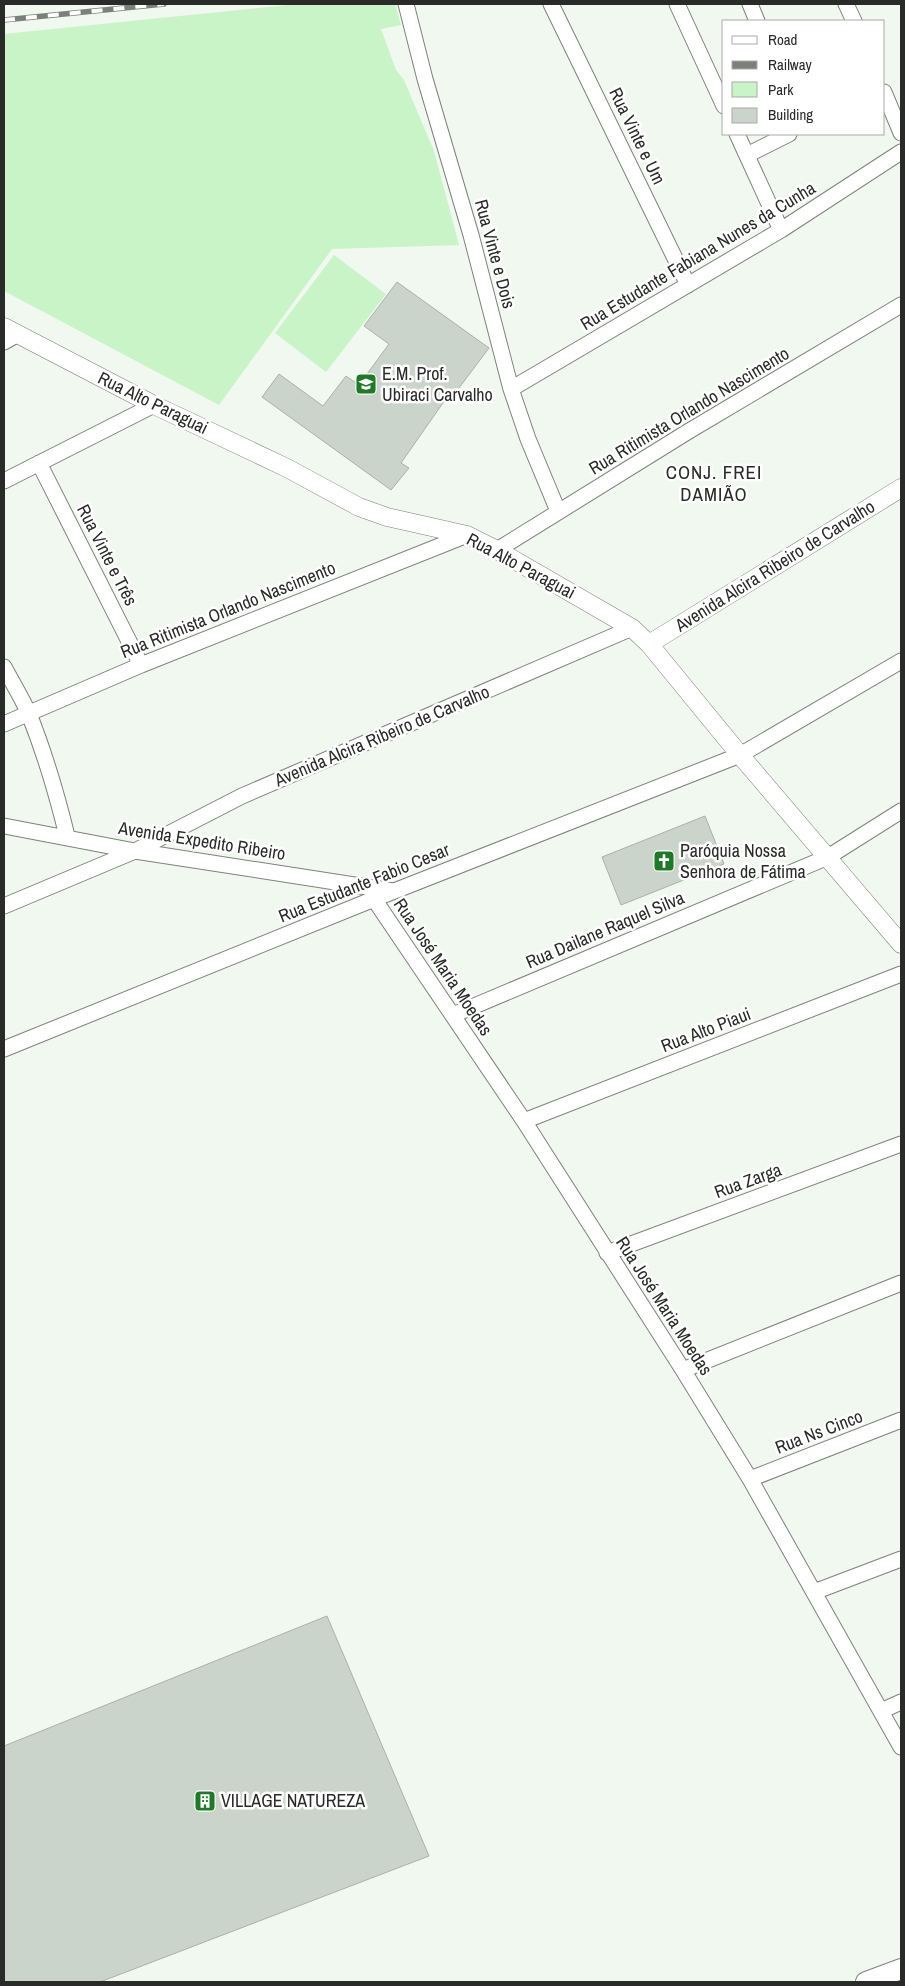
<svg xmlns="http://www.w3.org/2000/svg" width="905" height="1986" font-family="'Archivo Narrow',sans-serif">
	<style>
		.green { fill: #c8f4c8 }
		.building { fill: #cbd4cb; stroke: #a9b1a8 }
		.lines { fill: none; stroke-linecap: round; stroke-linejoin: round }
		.minor-casing { stroke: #7c837b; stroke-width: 17 }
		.tertiary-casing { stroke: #7c837b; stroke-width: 19 }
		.secondary-casing { stroke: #7c837b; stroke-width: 22 }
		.minor { stroke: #fff; stroke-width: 15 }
		.tertiary { stroke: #fff; stroke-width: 18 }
		.secondary { stroke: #fff; stroke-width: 20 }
		.rail-casing { stroke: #7b807b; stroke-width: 5.5 }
		.rail { stroke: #fff; stroke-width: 4; stroke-dasharray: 11; stroke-linecap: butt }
		.labels { text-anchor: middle; stroke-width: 5; stroke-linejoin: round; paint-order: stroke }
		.street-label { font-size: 18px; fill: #282b28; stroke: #fff }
		.poi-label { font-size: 18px; fill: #282b28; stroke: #fff; text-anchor: start }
		.neighbourhood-label { font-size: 19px; letter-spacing: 1px; fill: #282b28; stroke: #fff }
	</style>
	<rect width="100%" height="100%" fill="#f0f8ef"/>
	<path class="green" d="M297 4H395L401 25 381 29 396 70 404 80 434 151 459 245 332 249 219 405 4 291V34Z
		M334 255 386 294 326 372 275 333Z"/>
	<path class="building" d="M397 282 489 348 456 392 452 390 401 463 409 468 391 490 262 397 279 374 323 406 346 376 359 385 389 344 364 326Z
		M705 816 724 864 621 905 602 857Z
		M327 1616 429 1856 100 1982H4V1746Z"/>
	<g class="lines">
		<g class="minor-casing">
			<path id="minor" d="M406 4 425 79 471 235 511 389 528 439 558 511
				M551 4 688 285
				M677 4 724 106
				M750 4 757 21
				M846 4 854 21
				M884 92 901 133
				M737 134 781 230
				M747 155 789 134
				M4 342 18 334
				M511 389 781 230 901 152
				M39 463 141 665
				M4 481 154 405
				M497 550 689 431 901 305
				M4 667C12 682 22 698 29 714 45 754 57 795 67 836
				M4 724 141 665 467 535
				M4 826 135 851 393 891
				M374 899 524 1121 683 1370 750 1479 901 1747
				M4 906 135 851 242 796 632 628
				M453 1015 828 857 901 811
				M4 1049 374 899 740 755 901 661
				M524 1121 901 974
				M607 1253 901 1144
				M683 1370 901 1283
				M750 1479 901 1420
				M814 1592 901 1559
				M881 1711 901 1702"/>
		</g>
		<g class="tertiary-casing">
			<path id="tertiary" d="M4 327 154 405 287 468 359 507 387 517 467 535 497 550 632 628 649 644 740 755 901 944
				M649 644 901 488"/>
		</g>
		<g class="secondary-casing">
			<path id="secondary" d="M866 1982 901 1969"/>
		</g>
		<use href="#minor" class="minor"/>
		<use href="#tertiary" class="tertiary"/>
		<use href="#secondary" class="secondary"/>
		<g class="rail-casing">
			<path id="rail" d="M4 20 164 4"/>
		</g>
		<use href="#rail" class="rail"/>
	</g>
	<defs>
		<g id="school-square" transform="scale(1.125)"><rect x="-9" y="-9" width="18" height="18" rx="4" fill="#1f7928" stroke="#fff"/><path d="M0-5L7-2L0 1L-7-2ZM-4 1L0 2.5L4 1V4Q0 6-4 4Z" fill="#fff"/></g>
		<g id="church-square" transform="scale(1.125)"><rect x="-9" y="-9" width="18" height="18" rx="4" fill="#1f7928" stroke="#fff"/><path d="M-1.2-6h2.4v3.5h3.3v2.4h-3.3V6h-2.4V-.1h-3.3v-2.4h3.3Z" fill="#fff"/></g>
		<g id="building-square" transform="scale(1.125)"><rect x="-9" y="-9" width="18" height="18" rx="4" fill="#1f7928" stroke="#fff"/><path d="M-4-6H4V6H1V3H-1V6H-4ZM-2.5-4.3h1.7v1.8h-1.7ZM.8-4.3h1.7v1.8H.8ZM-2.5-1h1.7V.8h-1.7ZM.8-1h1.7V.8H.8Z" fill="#fff"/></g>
	</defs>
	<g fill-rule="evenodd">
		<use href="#school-square" x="366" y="384"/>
		<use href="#church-square" x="664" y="861"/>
		<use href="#building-square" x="205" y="1801"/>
	</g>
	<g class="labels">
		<g class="street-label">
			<text transform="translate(637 136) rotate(64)" y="6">Rua Vinte e Um</text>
			<text transform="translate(495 254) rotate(75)" y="6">Rua Vinte e Dois</text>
			<text transform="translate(698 256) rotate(-31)" y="6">Rua Estudante Fabiana Nunes da Cunha</text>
			<text transform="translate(153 403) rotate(26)" y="6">Rua Alto Paraguai</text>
			<text transform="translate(689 411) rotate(-31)" y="6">Rua Ritimista Orlando Nascimento</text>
			<text transform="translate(107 555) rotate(63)" y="6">Rua Vinte e Três</text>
			<text transform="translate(521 566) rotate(28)" y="6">Rua Alto Paraguai</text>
			<text transform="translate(775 566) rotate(-32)" y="6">Avenida Alcira Ribeiro de Carvalho</text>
			<text transform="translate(228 610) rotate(-22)" y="6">Rua Ritimista Orlando Nascimento</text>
			<text transform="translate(382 736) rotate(-23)" y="6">Avenida Alcira Ribeiro de Carvalho</text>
			<text transform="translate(202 841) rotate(9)" y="6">Avenida Expedito Ribeiro</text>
			<text transform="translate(364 883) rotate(-22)" y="6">Rua Estudante Fabio Cesar</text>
			<text transform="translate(605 930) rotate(-23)" y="6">Rua Dailane Raquel Silva</text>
			<text transform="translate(443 967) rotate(56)" y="6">Rua José Maria Moedas</text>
			<text transform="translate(706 1030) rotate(-21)" y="6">Rua Alto Piaui</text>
			<text transform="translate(748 1181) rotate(-20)" y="6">Rua Zarga</text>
			<text transform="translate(664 1306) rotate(57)" y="6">Rua José Maria Moedas</text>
			<text transform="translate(819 1432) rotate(-21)" y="6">Rua Ns Cinco</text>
		</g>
		<g class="poi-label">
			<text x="382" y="380">E.M. Prof.<tspan x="382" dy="21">Ubiraci Carvalho</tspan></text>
			<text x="680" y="857">Paróquia Nossa<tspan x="680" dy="21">Senhora de Fátima</tspan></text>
			<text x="221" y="1807">VILLAGE NATUREZA</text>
		</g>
		<g class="neighbourhood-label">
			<text x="714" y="479">CONJ. FREI<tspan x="714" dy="22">DAMIÃO</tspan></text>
		</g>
	</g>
	<rect width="905" height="1986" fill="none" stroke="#282b28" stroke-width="10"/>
	<rect x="722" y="20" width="162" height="115" fill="#ffffff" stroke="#a9aaa9"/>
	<rect x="732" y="36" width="25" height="8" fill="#ffffff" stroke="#a9aaa9"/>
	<text x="768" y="45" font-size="15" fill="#282b28">Road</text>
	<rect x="732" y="61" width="25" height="8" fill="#7b807b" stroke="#a9aaa9"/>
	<text x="768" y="70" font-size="15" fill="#282b28">Railway</text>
	<rect x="732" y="82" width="25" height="15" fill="#c8f4c8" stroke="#a9aaa9"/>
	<text x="768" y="95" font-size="15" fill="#282b28">Park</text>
	<rect x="732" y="108" width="25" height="15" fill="#cbd4cb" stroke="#a9aaa9"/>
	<text x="768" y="120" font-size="15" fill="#282b28">Building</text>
</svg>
